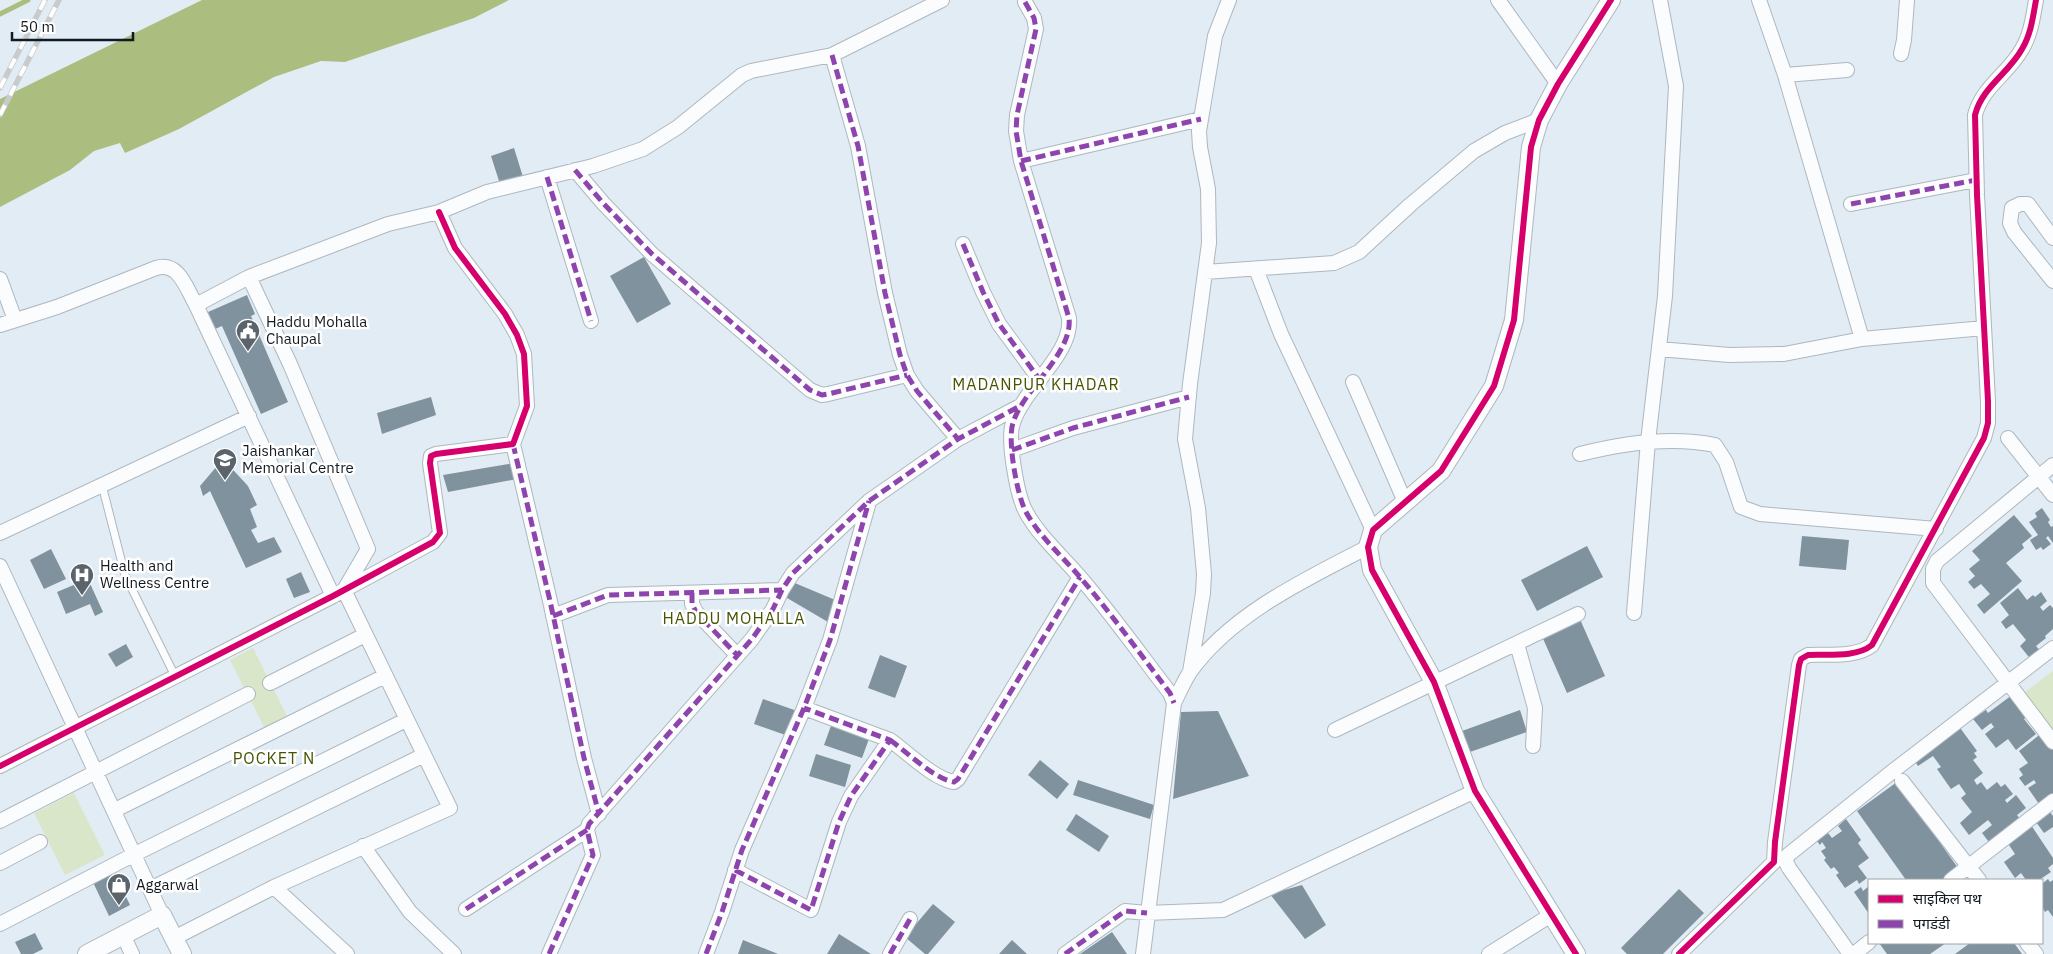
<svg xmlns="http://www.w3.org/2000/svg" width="2053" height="954" font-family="'IBM Plex Sans','Noto Sans Devanagari',sans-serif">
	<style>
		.green { fill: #d9e6c9 }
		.water { fill: #abbe7f }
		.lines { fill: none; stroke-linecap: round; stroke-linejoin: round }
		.stream { stroke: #abbe7f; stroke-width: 5 }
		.building { fill: #7f929e }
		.service-casing { stroke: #afb7be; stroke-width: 9 }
		.minor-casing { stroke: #afb7be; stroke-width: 16 }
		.tertiary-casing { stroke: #afb7be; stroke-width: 20 }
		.service { stroke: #fbfcfd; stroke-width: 7 }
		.minor { stroke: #fbfcfd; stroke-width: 14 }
		.tertiary { stroke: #fbfcfd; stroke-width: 18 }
		.rail-casing { stroke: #c8cbcd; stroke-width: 5.5 }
		.rail { stroke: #fff; stroke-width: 4; stroke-dasharray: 11; stroke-linecap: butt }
		.quiet { stroke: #8e44ad; stroke-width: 5; stroke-dasharray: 10 5; stroke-linecap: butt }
		.cycleway-casing { stroke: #fff; stroke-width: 9 }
		.cycleway { stroke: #d6006c; stroke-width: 6 }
		.labels { text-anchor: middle; stroke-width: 5; stroke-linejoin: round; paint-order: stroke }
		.poi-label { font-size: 15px; fill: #121a21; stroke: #fff; text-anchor: start }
		.neighbourhood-label { font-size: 16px; letter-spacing: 1px; fill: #465503; stroke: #fff }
	</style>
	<rect width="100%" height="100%" fill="#e2ecf4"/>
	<path class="green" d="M253 648 288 718 265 729 230 660Z
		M2053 671V739L2021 695Z
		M74 793 105 855 65 875 34 813Z"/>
	<path class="water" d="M202 0H509L474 18 345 62 321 61 274 77 179 129 125 153 120 143 94 151 70 170 0 207V99Z"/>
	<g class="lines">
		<path class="stream" d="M0 14 28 0"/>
	</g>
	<path class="building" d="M514 148 523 177 500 184 491 156Z
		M644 257 671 304 637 323 610 276Z
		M247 295 255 314 251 316 288 402 261 414 222 326 215 329 208 312Z
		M431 397 436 415 382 434 377 413Z
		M223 459 248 486 257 505 250 509 257 527 251 530 258 543 274 537 282 552 246 568 210 491 203 496 200 486Z
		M514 463 517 479 448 492 443 475Z
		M2042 508 2050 520 2048 522 2051 527 2053 526V543L2048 536 2046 538 2051 544 2043 550 2041 547 2036 550 2030 540 2038 535 2029 522 2037 517 2035 513Z
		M2014 515 2032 536 2022 544 2024 548 2006 563 2022 581 1984 614 1977 605 1990 594 1981 584 1974 589 1968 582 1975 576 1969 569 1980 560 1972 551Z
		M1802 536 1849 540 1846 570 1799 566Z
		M1587 546 1603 577 1537 611 1521 580Z
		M51 549 66 579 44 589 30 560Z
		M301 572 310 592 294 598 286 579Z
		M88 579 103 612 95 616 90 604 66 614 57 592Z
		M790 581 840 602 833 625 782 595Z
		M2018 588 2027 600 2033 595 2035 597 2041 592 2047 601 2040 607 2043 611 2050 605 2053 608V629L2045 636 2046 638 2036 646 2042 653 2032 661 2020 646 2026 640 2013 624 2006 629 2001 622 2009 615 2000 603Z
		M1579 617 1605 676 1567 693 1541 634Z
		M126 644 133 657 116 667 108 654Z
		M880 655 907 666 895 698 868 688Z
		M2012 695 2026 717 2024 719 2036 734 2016 750 2008 739 1996 748 1985 734 1994 727 1991 723 1982 730 1973 719 1986 710 1988 713Z
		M763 699 800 712 791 737 754 724Z
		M1520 710 1527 732 1470 752 1462 731Z
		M1218 711 1249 776 1173 799 1181 712Z
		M832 723 870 736 862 758 824 745Z
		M1958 725 1977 751 1974 753 1977 757 1973 760 1983 773 1974 780 1977 785 1981 782 1987 790 1997 782 2001 787 2005 784 2013 794 2005 800 2007 803 2016 795 2026 808 2017 815 2020 819 1992 846 1982 833 1992 825 1988 820 1969 835 1960 823 1972 812 1961 798 1966 794 1959 784 1951 789 1937 769 1941 767 1933 756 1918 766 1913 758Z
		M2043 732 2053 746V798L2041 807 2028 788 2036 783 2034 780 2025 786 2019 778 2023 775 2019 769 2028 763 2019 751Z
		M816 754 851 765 845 787 809 776Z
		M1040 760 1069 784 1057 799 1028 775Z
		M1078 780 1154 805 1150 819 1073 795Z
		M1897 782 1958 868 1941 880H1906L1857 811Z
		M2050 812 2053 816V827L2044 833 2036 822Z
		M1076 814 1109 836 1099 852 1066 830Z
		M1846 819 1861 840 1858 843 1869 858 1858 866 1867 878 1859 884 1857 880 1845 888 1836 875 1839 873 1834 867 1831 869 1824 860 1826 858 1821 851 1826 848 1822 842 1820 845 1817 841 1828 833 1832 838 1842 831 1838 826Z
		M2031 825 2053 858V864L2048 868 2051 872 2039 880H2026L2021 873 2015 878 2004 862 2015 854 2007 842Z
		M112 868 130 905 109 916 91 878Z
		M2048 879 2050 882 2053 880V917L2048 910 2045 912 2042 907V884Z
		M1302 885 1326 925 1305 939 1270 894Z
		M1869 886V914L1854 892 1861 887 1863 891Z
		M1679 889 1704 913 1663 954H1627L1621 948Z
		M933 904 955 922 928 954H925L905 937Z
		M1112 932 1127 954H1080Z
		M35 933 43 949 33 954H21L15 942Z
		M839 934 871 954H827Z
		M743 940 778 954H738Z
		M1012 940 1027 954H999Z
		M1879 943H1946L1930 954H1887Z
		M1970 943H2014L2022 954H1955Z"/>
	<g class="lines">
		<g class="service-casing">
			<path id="service" d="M102 485 125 575 175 676"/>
		</g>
		<g class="minor-casing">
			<path id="minor" d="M1498 0 1558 84
				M1759 0 1785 75 1862 339
				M1025 2 1034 18 1036 29 1017 115 1016 131 1021 161 1069 318C1073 354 1023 389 1013 423 1007 439 1017 496 1026 512 1039 536 1061 555 1079 576 1111 613 1140 654 1170 693L1174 703
				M1901 54 1904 40 1907 0
				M832 55 858 146 885 293 900 355 907 375 917 391 958 439
				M1785 75 1847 70
				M1021 161 1201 119
				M575 170 603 203 652 254 810 390 822 395 828 394 907 375
				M547 177 591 321
				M1851 204 1976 180
				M2053 238 2028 204H2020L2012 208 2010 223 2014 232 2053 281
				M963 244 983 292 999 324 1040 380
				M1256 269 1281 334 1373 530
				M1205 272 1334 263 1359 252 1410 205 1474 151 1505 133 1539 120
				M0 279 15 320
				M196 305 249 277 388 224 439 212 487 192 593 166 643 149 678 127 742 75 751 71 832 55 942 0
				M0 325 57 307 156 268C179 261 186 288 196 305L333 596
				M1659 349 1729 355 1784 354 1862 339 1984 328
				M1353 382 1405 502
				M2008 438 2053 495
				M513 444 550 601 584 758 599 814
				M1012 450 1073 428 1189 397
				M1580 454C1623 443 1671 436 1715 445L1726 462 1741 507 1760 514 1936 529
				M2053 465 1937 561 1933 569V583L2053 742
				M0 533 249 416
				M0 566 162 915
				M692 593V604L696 612 737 655
				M1634 613 1648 441 1665 296 1676 86 1660 0
				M553 616 608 595 782 590
				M1517 644 1535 708 1533 746
				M1190 672 1203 593 1204 574 1198 508 1185 439 1190 384 1209 243 1208 189 1200 147 1199 131 1215 36 1229 0
				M270 683 365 635
				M1335 730 1578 614
				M890 740C907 752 934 779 954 782L958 779 1080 577
				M0 766 333 596 433 542 440 533 430 463 431 456 436 454 513 444 527 406 524 354 517 335 505 314 455 248 439 212
				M1902 781 1979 880
				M115 810 385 676
				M0 821 248 694
				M363 846 410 912 454 954
				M0 863 40 842
				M735 870 811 910 839 822 851 796 890 740 804 708
				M1951 880 2053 801
				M274 887 347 954
				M150 889 424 755
				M466 909 587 830
				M0 924 135 854 406 720
				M123 935 132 954
				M174 938 274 887 450 808 344 590 368 549 290 364 249 277
				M2027 943 2036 954
				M549 954 593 855 587 830 589 824 752 639 773 609 782 590 793 573 869 501 958 439 1022 405
				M706 954 722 912 742 850 804 708 830 640 869 502
				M890 954 910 919
				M1065 954 1125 911 1147 913 1223 910 1475 791
				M1143 954 1174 703C1179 693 1184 681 1190 672 1231 614 1306 579 1368 547
				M1489 954 1551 915
				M1679 954 1774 862 1775 842 1799 665 1801 659 1808 655C1827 654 1856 658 1872 645L1984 438 1988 423V401L1977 195 1975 115C1982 87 2009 73 2022 49 2031 34 2033 17 2036 0
				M1850 954 1789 868 1786 862 1788 855 1893 771 2053 648
				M1854 954 1869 942"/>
		</g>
		<g class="tertiary-casing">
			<path id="tertiary" d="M87 954 162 915 182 954
				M1576 954 1475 791 1434 682 1372 570 1368 547 1373 530 1441 471 1494 386 1514 320 1531 147 1539 120 1558 84 1611 0"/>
		</g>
		<use href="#service" class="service"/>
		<use href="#minor" class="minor"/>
		<use href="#tertiary" class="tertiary"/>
		<g class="rail-casing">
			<path id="rail" d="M0 88 45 0
				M0 115 59 0"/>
		</g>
		<use href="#rail" class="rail"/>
		<path class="quiet" d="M1025 2 1034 18 1036 29 1017 115 1016 131 1021 161 1069 318C1073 354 1023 389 1013 423 1007 439 1017 496 1026 512 1039 536 1061 555 1079 576 1111 613 1140 654 1170 693L1174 703
			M832 55 858 146 885 293 900 355 907 375 917 391 958 439
			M1021 161 1201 119
			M575 170 603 203 652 254 810 390 822 395 828 394 907 375
			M547 177 591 321
			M1851 204 1976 180
			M963 244 983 292 999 324 1040 380
			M513 444 550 601 584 758 599 814
			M1012 450 1073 428 1189 397
			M692 593V604L696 612 737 655
			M553 616 608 595 782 590
			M890 740C907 752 934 779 954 782L958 779 1080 577
			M735 870 811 910 839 822 851 796 890 740 804 708
			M466 909 587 830
			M549 954 593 855 587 830 589 824 752 639 773 609 782 590 793 573 869 501 958 439 1022 405
			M706 954 722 912 742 850 804 708 830 640 869 501
			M890 954 910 919
			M1065 954 1125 911 1147 913"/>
		<g class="cycleway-casing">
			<path id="cycleway" d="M0 766 333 596 433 542 440 533 430 463 431 456 436 454 513 444 527 406 524 354 517 335 505 314 455 248 439 212
				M1576 954 1475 791 1434 682 1372 570 1368 547 1373 530 1441 471 1494 386 1514 320 1531 147 1539 120 1558 84 1611 0
				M1679 954 1774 862 1775 842 1799 665 1801 659 1808 655C1827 654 1856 658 1872 645L1984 438 1988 423V401L1977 195 1975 115C1982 87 2009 73 2022 49 2031 34 2033 17 2036 0"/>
		</g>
		<use href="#cycleway" class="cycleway"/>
	</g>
	<defs>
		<g id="civic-pin" transform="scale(1.25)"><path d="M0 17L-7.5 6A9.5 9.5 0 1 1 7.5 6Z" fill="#5b646b" stroke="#fff"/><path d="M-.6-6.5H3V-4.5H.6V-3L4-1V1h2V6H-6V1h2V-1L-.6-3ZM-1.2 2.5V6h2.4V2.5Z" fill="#fff"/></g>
		<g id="school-pin" transform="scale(1.25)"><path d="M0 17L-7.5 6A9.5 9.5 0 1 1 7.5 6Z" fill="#5b646b" stroke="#fff"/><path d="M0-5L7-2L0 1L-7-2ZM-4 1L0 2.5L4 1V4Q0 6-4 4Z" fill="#fff"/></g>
		<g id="hospital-pin" transform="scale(1.25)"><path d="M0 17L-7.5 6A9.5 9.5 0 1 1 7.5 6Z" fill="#5b646b" stroke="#fff"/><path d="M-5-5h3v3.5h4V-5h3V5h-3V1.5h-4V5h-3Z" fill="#fff"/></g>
		<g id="shop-pin" transform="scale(1.25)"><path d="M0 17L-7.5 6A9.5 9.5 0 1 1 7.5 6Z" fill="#5b646b" stroke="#fff"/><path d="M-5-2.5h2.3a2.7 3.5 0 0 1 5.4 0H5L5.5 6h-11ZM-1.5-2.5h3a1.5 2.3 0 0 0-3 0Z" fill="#fff"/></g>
	</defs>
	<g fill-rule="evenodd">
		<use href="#civic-pin" x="248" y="331"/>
		<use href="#school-pin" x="225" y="460"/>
		<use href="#hospital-pin" x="82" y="575"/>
		<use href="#shop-pin" x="119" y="885"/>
	</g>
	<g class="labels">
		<g class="poi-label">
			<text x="266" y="327">Haddu Mohalla<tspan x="266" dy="17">Chaupal</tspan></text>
			<text x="242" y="456">Jaishankar<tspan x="242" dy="17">Memorial Centre</tspan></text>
			<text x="100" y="571">Health and<tspan x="100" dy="17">Wellness Centre</tspan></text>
			<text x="136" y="890">Aggarwal</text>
		</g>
		<g class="neighbourhood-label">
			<text x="1036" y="390">MADANPUR KHADAR</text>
			<text x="734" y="624">HADDU MOHALLA</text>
			<text x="274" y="764">POCKET N</text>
		</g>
	</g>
	<rect x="1868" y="879" width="175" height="65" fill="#ffffff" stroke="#a0a3a6"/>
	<rect x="1878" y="895" width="25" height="8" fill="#d6006c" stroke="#a0a3a6"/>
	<text x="1913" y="904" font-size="15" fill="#121a21">साइकिल पथ</text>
	<rect x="1878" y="920" width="25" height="8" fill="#8e44ad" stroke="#a0a3a6"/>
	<text x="1913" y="929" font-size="15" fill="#121a21">पगडंडी</text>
	<path d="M12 32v8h121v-8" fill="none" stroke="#121a21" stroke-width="2.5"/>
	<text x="20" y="32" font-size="15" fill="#121a21" stroke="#ffffff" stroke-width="4" paint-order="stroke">50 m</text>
</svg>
